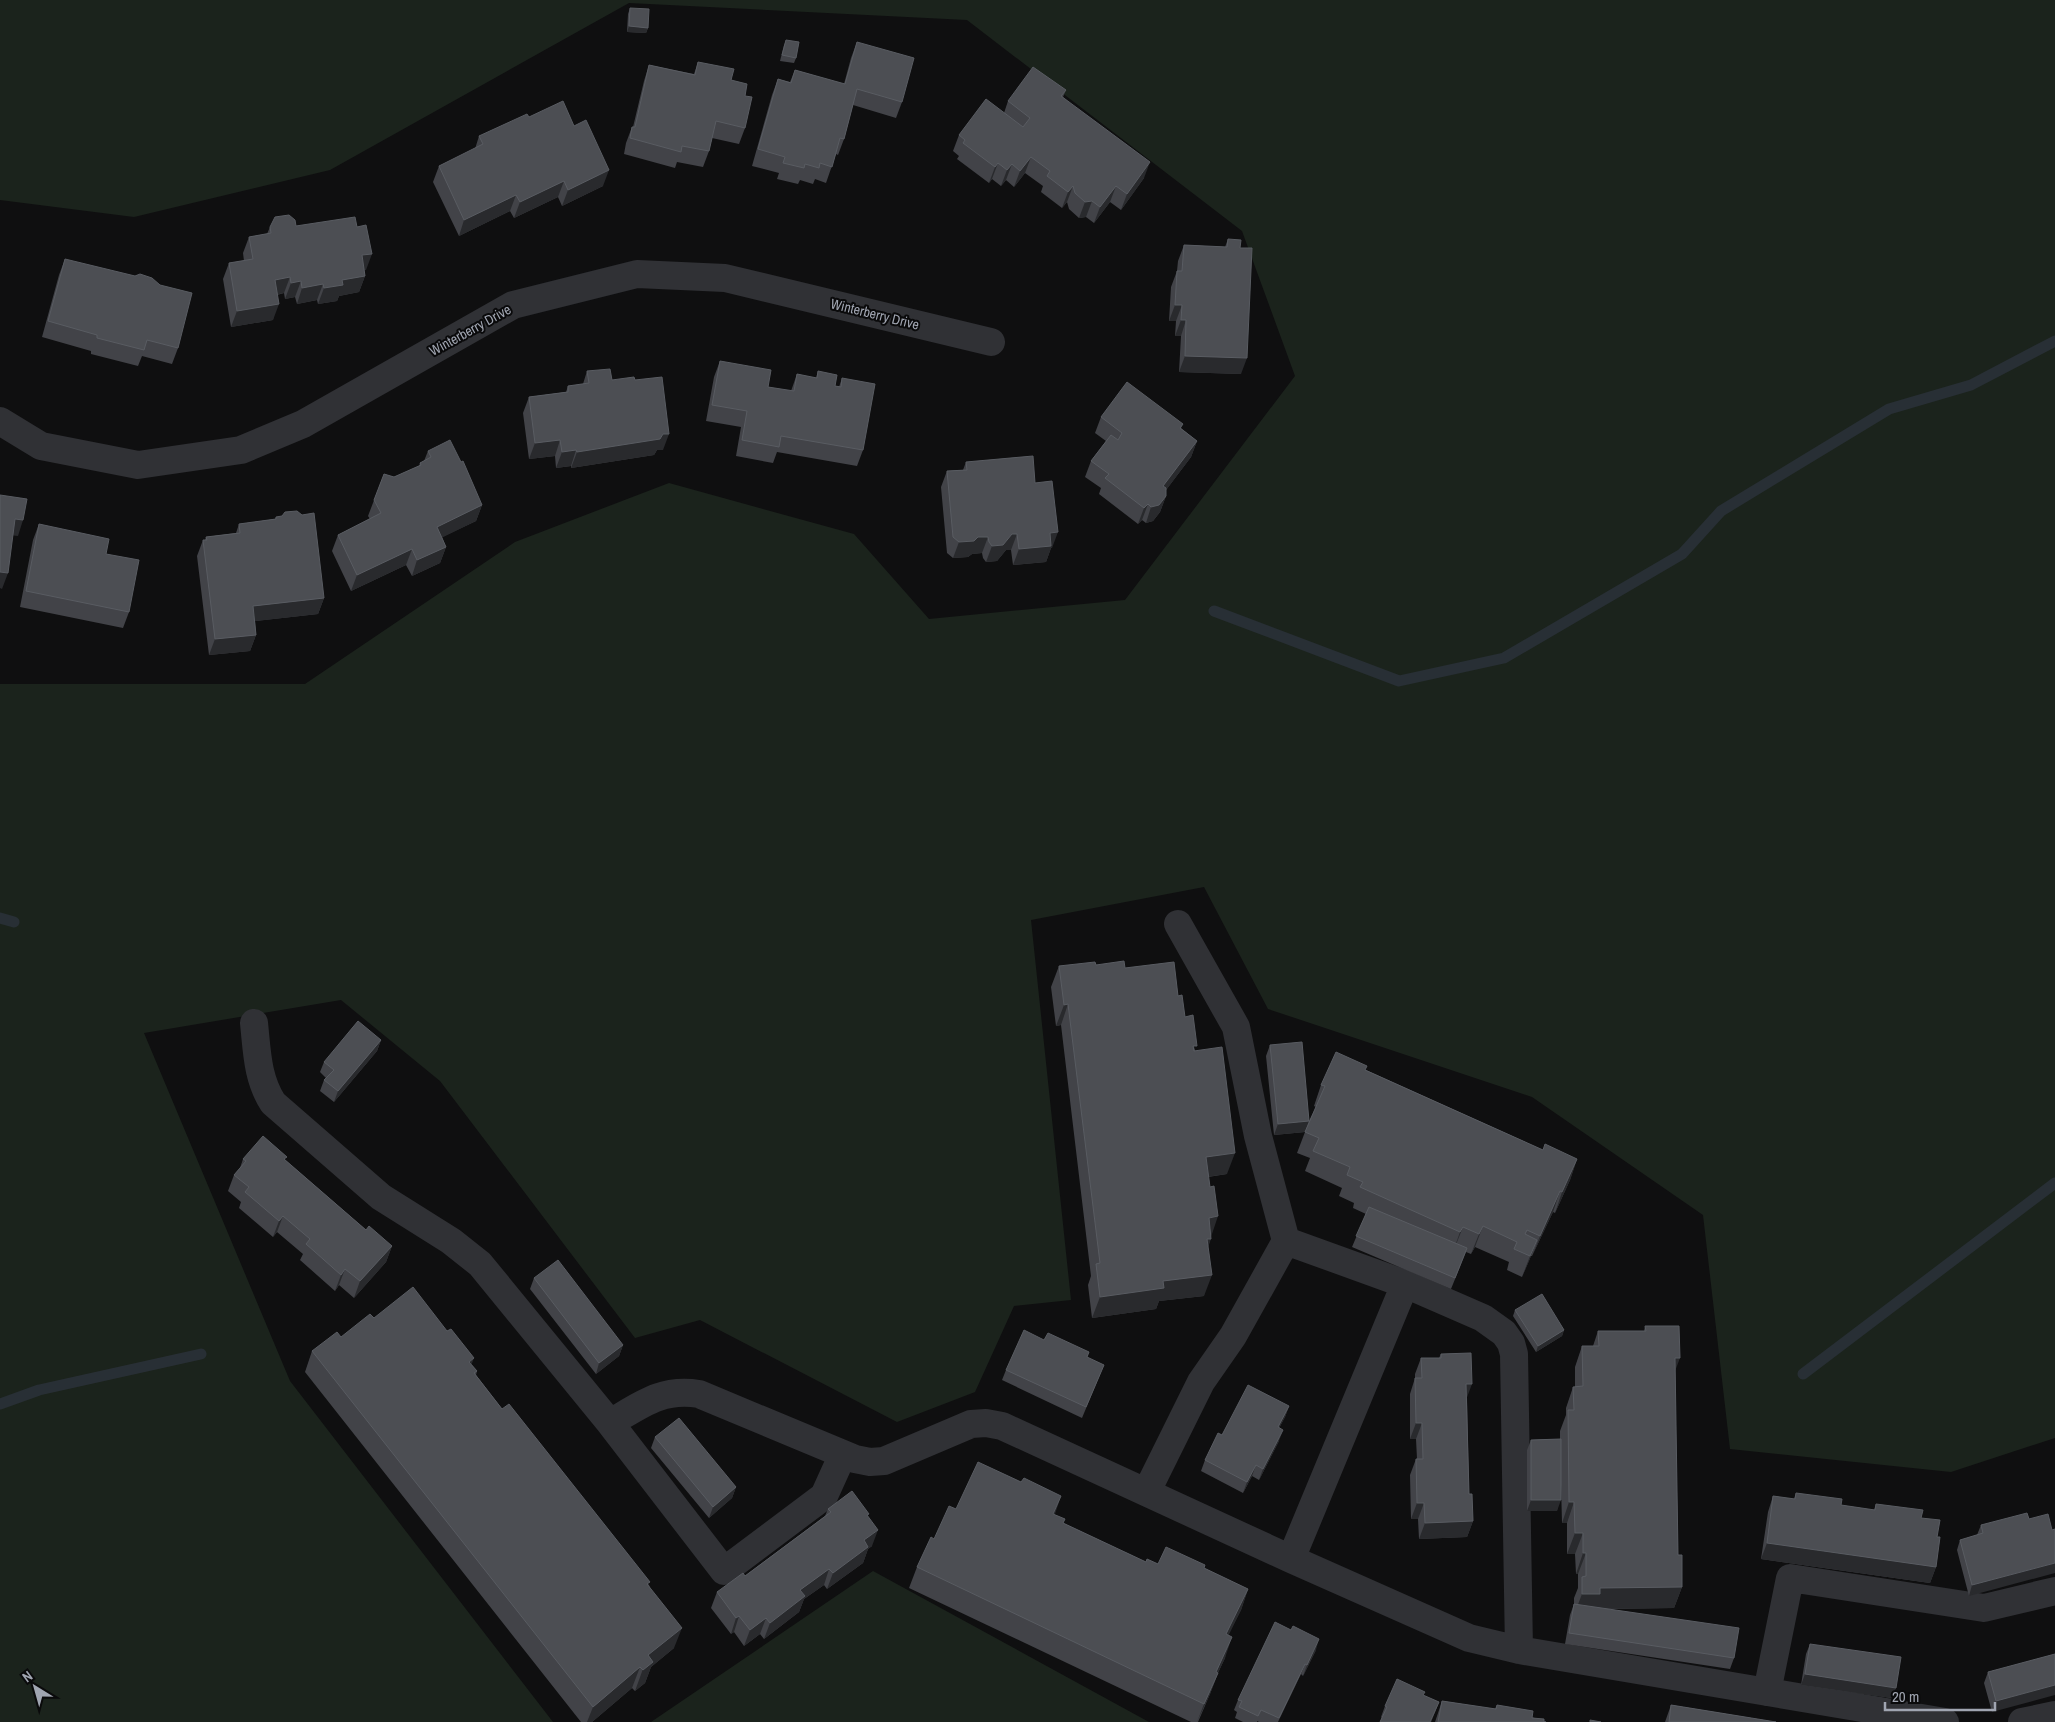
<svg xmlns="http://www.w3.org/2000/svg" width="2055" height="1722" font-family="'Archivo Narrow',sans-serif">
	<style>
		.green { fill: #1b231c }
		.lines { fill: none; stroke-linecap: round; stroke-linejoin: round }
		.stream { stroke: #282f35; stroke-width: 11 }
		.minor { stroke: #303135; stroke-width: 28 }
		.wall { fill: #424348 }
		.shaded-wall { fill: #292a2d }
		.building { fill: #4c4e53; stroke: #595c62 }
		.labels { text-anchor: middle; stroke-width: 4; stroke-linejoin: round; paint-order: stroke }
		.street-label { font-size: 14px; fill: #a0a5b1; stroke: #0a0a0b }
	</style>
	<rect width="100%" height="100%" fill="#0f0f10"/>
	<path class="green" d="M0 0H2055V1438L1951 1472 1730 1449 1703 1215 1532 1097 1268 1009 1204 887 1031 920 1071 1300 1014 1306 975 1392 897 1422 700 1320 635 1338 440 1081 341 1000 144 1033 290 1381 553 1722H0V684H305L515 542 669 483 854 534 929 619 1125 600 1295 376 1242 231 967 20 629 3 330 170 134 217 0 200Z
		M873 1571 1149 1722H651Z"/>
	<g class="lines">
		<path class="stream" d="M1214 611 1399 681 1504 658 1682 554 1721 511 1889 409 1971 385 2055 341
			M0 918 14 922
			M1803 1374 2055 1183
			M0 1404 39 1390 201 1354"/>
		<path class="minor" d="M0 421 41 446 138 465 241 450 303 424 513 305 637 274 725 278 991 342
			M1178 924 1236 1027 1258 1136 1286 1241
			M254 1023C257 1051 257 1078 273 1103L381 1197 451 1241 480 1264 610 1423C641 1405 661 1388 699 1394L855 1459 870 1462 884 1461 971 1424 986 1423 1002 1426 1291 1559 1469 1638 1519 1650 1945 1722
			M610 1423 724 1571 824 1496 843 1454
			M1147 1491 1201 1382 1233 1336 1286 1241 1405 1284 1483 1318 1504 1333 1511 1343 1514 1354 1519 1650
			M1291 1559 1405 1284
			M1767 1692 1790 1578 1984 1608 2055 1591
			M2022 1722 2055 1715"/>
	</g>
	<path class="wall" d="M630 8 648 28 646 33 627 32 628 14Z
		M786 40 796 58 794 63 780 61 784 45Z
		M857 42 902 102 896 118 853 105 844 139 838 155 836 154 826 183 815 179 813 184 800 180 798 184 777 179 779 173 752 166 772 95 778 79 790 82 795 70 844 84 851 58Z
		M698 62 731 80 745 96V128L739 144 712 138 709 151 703 167 677 162 675 168 624 154 626 143 632 127H633L644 81 649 65 694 74Z
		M1066 90 1063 97 1144 178 1121 210 1110 202 1094 223 1086 217 1079 218 1069 209 1067 202 1062 208 1041 192 1043 186 1025 173 1014 187 1006 180 1001 186 992 179 989 183 957 159 959 156 953 151 959 135 1004 113 1008 101Z
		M529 117 574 126 603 186 562 206 558 197 514 218 510 211 459 236 433 182 439 166 475 149 479 136Z
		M296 226 366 270H364L365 276 359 292 339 296 337 301 318 304 317 300 297 304 295 297 285 299 284 293 277 295 273 320 231 327 223 279 229 263 244 261 243 253 249 237 267 234 270 227Z
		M1228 239 1240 248 1241 374 1179 372 1181 336H1175L1176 321H1169L1171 287 1177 271 1178 261 1184 245 1225 247Z
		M65 259 178 348 172 364 142 356 138 366 91 354V351L42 337 59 275Z
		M720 361 768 387 791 391 797 374 816 378 818 371 835 386 839 387 842 378 863 450 857 466 777 452 773 463 736 456 741 427 706 421 714 377Z
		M587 371 612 380H635L663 450H657L654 455 571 468V466L556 468 555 456 529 459 523 413 529 397 566 392 568 386 583 384Z
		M1101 417 1183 424 1181 428 1197 441 1191 457 1166 490V496L1160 512 1153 521 1146 523 1142 520 1138 524 1099 494 1101 488 1085 477 1091 461 1106 441 1095 433Z
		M428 451 482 505 476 521 442 537 446 547 440 563 412 576 406 565 351 591 332 551 338 535 370 519 368 516 384 474 394 477 419 466 420 463 424 461Z
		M966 462 1035 483 1052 548H1051L1046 562 1013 565 1011 550H1006L997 561 986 562 983 558 982 553 972 554 968 557 953 558 947 553 941 487 947 471 963 470Z
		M276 517 324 598 318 614 255 621 256 635 250 651 209 655 197 556 203 540H205L206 537 236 533 239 524 275 519Z
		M39 524 106 554 129 612 123 628 20 607 33 540Z
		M1096 965 1125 968 1178 996 1195 1050 1227 1174 1208 1177 1211 1237 1208 1247 1204 1296 1159 1301 1156 1309 1092 1318 1088 1285 1091 1276 1061 1025 1056 1026 1051 987 1059 966Z
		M381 1040 377 1051 334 1102 320 1091 324 1080 326 1078 320 1072 324 1062Z
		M1270 1045 1309 1121 1316 1107 1314 1106 1321 1085 1366 1070 1543 1150 1577 1159 1570 1180 1555 1213 1553 1212 1532 1256H1531L1522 1277 1507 1270 1509 1262 1475 1247 1471 1254 1466 1252 1451 1289 1352 1247 1366 1214 1353 1208 1354 1203 1339 1196 1342 1188 1305 1171 1310 1158 1297 1153 1305 1132 1274 1135 1266 1056Z
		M243 1159 285 1160 366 1230 392 1246 386 1262 354 1298 339 1285 335 1291 300 1260 303 1254 277 1232 273 1237 239 1208 241 1202 228 1191 234 1175 240 1168Z
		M534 1278 623 1345 619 1356 596 1374 530 1289Z
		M1515 1310 1564 1330 1562 1336 1536 1352 1513 1316Z
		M1645 1326 1675 1370 1678 1555 1682 1587 1674 1608 1608 1609 1734 1658 1730 1669 1565 1644 1570 1615 1574 1604V1598L1578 1588V1574H1576L1575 1554H1567V1523H1562L1561 1485 1557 1511H1527V1450L1531 1440 1560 1439V1431L1566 1415V1408L1573 1387H1575V1367L1582 1346H1593L1598 1331H1644Z
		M341 1337 472 1365 477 1371 476 1375 502 1409 649 1585 674 1648 651 1667 645 1683 635 1691 632 1688 592 1722H581L305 1372 312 1351Z
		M1044 1340 1104 1365 1082 1418 1002 1380 1006 1370Z
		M1441 1354 1467 1397 1469 1494 1473 1521 1467 1537 1419 1539 1418 1519H1411L1410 1475 1416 1459H1417L1416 1439H1410V1394L1415 1378V1374L1421 1358H1439Z
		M1289 1406 1285 1417 1279 1428V1441L1259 1480 1252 1476 1243 1493 1201 1471 1205 1460 1222 1435Z
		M655 1437 736 1487 732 1498 709 1518 651 1448Z
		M1796 1493 1841 1505 1874 1510 1876 1504 1921 1518 1937 1537 1936 1567 1930 1583 1761 1559 1768 1512 1773 1496 1794 1499Z
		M828 1509 868 1517 872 1546 868 1549 863 1563 827 1589 824 1585 804 1599 799 1612 764 1639 760 1634 744 1646 734 1632 731 1634 711 1608 717 1592 745 1576 825 1516Z
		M956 1509 1054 1515 1065 1519 1063 1523 1146 1562 1158 1564 1204 1568 1248 1589 1241 1610 1228 1635 1225 1658 1218 1673 1210 1694 1198 1722H1191L909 1588 917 1567Z
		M2029 1519 2052 1530 1969 1596 1957 1550 1960 1540 1977 1535 1981 1525Z
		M1810 1644 1892 1698 1801 1685 1806 1654Z
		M1316 1650 1303 1676 1301 1674 1278 1722H1259L1257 1721V1722H1243L1235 1718 1237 1712 1234 1710 1238 1700Z
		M2055 1654 1992 1712 1984 1683 1988 1672Z
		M1424 1696 1439 1702 1431 1722H1380L1382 1718 1381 1717 1385 1706Z
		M1442 1701 1495 1709 1497 1705 1546 1722H1435Z
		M1671 1705 1776 1722H1665Z"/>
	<path class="shaded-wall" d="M629 26 648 28 646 33 627 32Z
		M1031 157 1025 173 1014 187 1020 171Z
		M1150 162 1144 178 1121 210 1127 194Z
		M998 163 992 179 989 183 995 167Z
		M1012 164 1006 180 1001 186 1007 170Z
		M609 170 603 186 562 206 568 190Z
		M564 181 558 197 514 218 520 202Z
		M1073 186 1067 202 1062 208 1068 192Z
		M1116 186 1110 202 1094 223 1100 207Z
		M516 195 510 211 459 236 464 220Z
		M1092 201 1086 217 1079 218 1085 202Z
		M372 254 366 270 356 271 362 255Z
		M365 276 359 292 339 296 337 301 318 304 324 288 342 280Z
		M290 277 284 293 269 296 275 280Z
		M301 281 295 297 285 299 291 283Z
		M323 284 317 300 297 304 302 288Z
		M279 304 273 320 231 327 237 311Z
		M1175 305H1182L1176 321H1169Z
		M1181 320H1186L1181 336H1175Z
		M1185 356 1247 358 1241 374 1179 372Z
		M663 434H669L663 450H657L654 455 571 468 577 452Z
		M560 440 555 456 529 459 535 443Z
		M1197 441 1191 457 1157 502 1163 486Z
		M576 450 571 466 556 468 562 452Z
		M1166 496 1160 512 1153 521 1146 523 1151 507Z
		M1148 504 1142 520 1138 524 1144 508Z
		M482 505 476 521 431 543 437 527Z
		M15 519 23 520 18 536 9 535Z
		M1058 532 1052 548H1051L1046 562 1013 565 1019 549 1050 533Z
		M1012 534H1017L1011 550H1006L997 561 986 562 992 546Z
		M978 537H988L982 553 972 554 968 557 953 558 959 542Z
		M446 547 440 563 412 576 417 560Z
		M412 549 406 565 351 591 357 575Z
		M0 572 8 573 2 589 0 588Z
		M324 598 318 614 247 622 253 606Z
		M256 635 250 651 209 655 215 639Z
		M1068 1004 1061 1025 1056 1026 1064 1005Z
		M381 1040 377 1051 334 1102 338 1091Z
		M1309 1121 1305 1132 1274 1135 1278 1124Z
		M1235 1153 1227 1174 1199 1178 1206 1157Z
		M1577 1159 1570 1180 1555 1213 1562 1192Z
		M1560 1191 1553 1212 1532 1256 1540 1236Z
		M283 1216 277 1232 273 1237 279 1221Z
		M1218 1216 1211 1237 1209 1218Z
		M1483 1226 1475 1247 1471 1254 1479 1234Z
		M1463 1227 1453 1252 1460 1232Z
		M1207 1239H1211L1204 1259Z
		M1537 1240 1529 1261 1522 1277 1530 1256Z
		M392 1246 386 1262 354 1298 360 1281Z
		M345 1269 339 1285 335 1291 341 1275Z
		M1212 1275 1204 1296 1159 1301 1156 1309 1092 1318 1100 1297 1163 1281Z
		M1564 1330 1562 1336 1536 1352 1538 1346Z
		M623 1345 619 1356 596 1374 599 1363Z
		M474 1358 466 1379 469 1362Z
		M1675 1358H1680L1672 1379Z
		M1466 1384H1472L1466 1400Z
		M1289 1406 1285 1417 1274 1438 1278 1427Z
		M1416 1423H1422L1416 1439H1410Z
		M1283 1430 1279 1441 1259 1480 1263 1469Z
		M1256 1465 1252 1476 1243 1493 1247 1482Z
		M736 1487 732 1498 709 1518 713 1507Z
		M1061 1496 1054 1517 1053 1514Z
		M1531 1500H1561L1557 1511H1527Z
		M1569 1502H1574L1567 1523H1562Z
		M1417 1503H1424L1418 1519H1411Z
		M1473 1521 1467 1537 1419 1539 1425 1523Z
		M878 1530 872 1546 868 1549 863 1563 827 1589 833 1573 864 1540Z
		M1575 1533H1583L1575 1554H1567Z
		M1767 1543 1936 1567 1930 1583 1761 1559Z
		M1583 1553H1586L1578 1574H1576Z
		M2055 1563V1573L1969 1596 1972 1585Z
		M829 1569 824 1585 804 1599 799 1612 764 1639 770 1623 800 1590Z
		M1682 1587 1674 1608 1594 1609 1574 1615 1582 1594 1600 1588Z
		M1248 1589 1241 1610 1219 1655 1226 1634Z
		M739 1616 734 1632 731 1634 736 1618Z
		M766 1618 760 1634 744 1646 750 1630Z
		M682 1628 674 1648 651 1667 645 1683 635 1691 648 1655Z
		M1232 1637 1225 1658 1208 1693 1216 1672Z
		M1319 1639 1316 1650 1303 1676 1307 1665Z
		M1305 1664 1301 1674 1278 1722Z
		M640 1667 632 1688 592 1722H587L593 1707Z
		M1218 1673 1210 1694 1197 1722 1204 1704Z
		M1805 1674 1896 1688 1892 1698 1801 1685Z
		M2055 1685V1695L1992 1712 1996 1701Z
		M1439 1702 1431 1722H1430Z"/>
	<path class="building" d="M630 8 649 9 648 28 629 26Z
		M786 40 799 42 796 58 782 55Z
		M857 42 914 58 902 102 857 89 844 139 840 138 832 167 820 163 819 168 805 164 804 168 783 163 785 157 758 149 778 79 791 83 795 70 845 84Z
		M698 62 734 69 731 80 747 84 745 96 752 97 745 128 716 121 709 151 682 146 681 152 630 138 632 127H635L649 65 695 75Z
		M1033 67 1066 90 1061 96 1150 162 1127 194 1116 186 1100 207 1092 201 1085 202 1075 193 1073 186 1068 192 1047 176 1050 171 1031 157 1020 171 1012 164 1007 170 998 163 995 167 963 143 965 140 959 135 986 99 1023 127 1030 118 1008 101Z
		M563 101 574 126 586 120 609 170 568 190 564 181 520 202 516 195 464 220 439 166 483 144 479 136 527 114 529 117Z
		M289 215 295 220 296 226 355 217 357 227 366 225 372 254 362 255 365 276 342 280 343 285 324 288 323 284 302 288 301 281 291 283 290 277 275 280 279 304 237 311 229 263 253 259 249 237 271 233 270 227 275 217Z
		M1228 239 1241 240 1240 248H1252L1247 358 1185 356 1186 320H1181L1182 305H1175L1177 271H1182L1184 245 1227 247Z
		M65 259 135 276 140 274 152 278 160 285 192 293 178 348 147 340 144 350 97 338V335L48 321Z
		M720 361 771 370 768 387 794 391 797 374 817 378 818 371 837 375 835 386 841 387 842 378 875 384 863 450 781 436 779 447 742 440 747 411 712 405Z
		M610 369 612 380 634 377 635 380 662 377 669 434H663L660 439 577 452 576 450 562 452 560 440 535 443 529 397 568 392V386L589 383 587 371Z
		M1127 382 1183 424 1180 428 1197 441 1163 486 1166 488V496L1159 505 1151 507 1148 504 1144 508 1105 478 1109 474 1091 461 1111 435 1118 440 1122 433 1101 417Z
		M450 440 461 462 463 461 482 505 437 527 446 547 417 560 412 549 357 575 338 535 381 513 374 500 384 474 394 477 421 465 420 463 431 457 428 451Z
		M1033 456 1035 483 1052 481 1058 532 1050 533 1051 546 1019 549 1017 534H1012L1003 545 992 546 989 542 988 537H978L974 541 959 542 953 537 947 471 967 470 966 462Z
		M0 495 27 499 23 520 15 519 8 573 0 572Z
		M297 511 302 515 314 513 324 598 253 606 256 635 215 639 203 540H207L206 537 240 533 239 524 276 519V517L282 516 285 512Z
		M39 524 109 539 106 554 139 560 129 612 26 591Z
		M1124 961 1125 968 1174 962 1178 996 1182 995 1185 1017 1193 1015 1197 1046H1193L1194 1051 1222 1047 1235 1153 1206 1157 1210 1187 1214 1186 1218 1216 1209 1218 1211 1239H1207L1212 1275 1163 1281 1164 1288 1100 1297 1096 1264 1100 1263 1068 1004 1064 1005 1059 966 1095 962 1096 965Z
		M358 1021 381 1040 338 1091 324 1080 334 1070 324 1062Z
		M1302 1042 1309 1121 1278 1124 1270 1045Z
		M1336 1052 1367 1066 1365 1070 1543 1150 1545 1144 1577 1159 1562 1192 1560 1191 1540 1236 1527 1230 1525 1234 1537 1240 1530 1256 1514 1249 1517 1242 1483 1226 1479 1234 1463 1227 1460 1232 1360 1187 1363 1182 1347 1175 1350 1167 1313 1151 1319 1138 1305 1132 1325 1086 1321 1085Z
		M263 1136 287 1157 284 1159 366 1230 369 1226 392 1246 360 1281 345 1269 341 1275 306 1244 310 1239 283 1216 279 1221 245 1192 249 1187 234 1175 246 1161 243 1159Z
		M1369 1207 1467 1248 1455 1278 1356 1236Z
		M558 1260 623 1345 599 1363 534 1278Z
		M413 1287 447 1331 451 1329 474 1358 469 1362 477 1371 474 1373 502 1409 509 1404 650 1582 647 1584 682 1628 648 1655 653 1662 643 1670 640 1667 593 1707 312 1351 337 1332 341 1337 370 1314 374 1318Z
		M1542 1294 1564 1330 1538 1346 1515 1310Z
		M1645 1326H1679L1680 1358H1675L1678 1555H1682V1587L1600 1588V1594H1582V1577L1586 1576V1553H1583V1533H1575L1574 1502H1569L1568 1410H1574L1573 1387 1583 1386 1582 1346H1599L1598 1331H1646Z
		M1024 1330 1044 1340 1048 1333 1089 1352 1087 1357 1104 1365 1086 1407 1006 1370Z
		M1471 1353 1472 1384H1466L1469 1494H1472L1473 1521 1425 1523 1424 1503H1417L1416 1459H1423L1422 1423H1416L1415 1378H1422L1421 1358H1441V1354Z
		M1248 1385 1289 1406 1278 1427 1283 1430 1263 1469 1256 1465 1247 1482 1205 1460 1218 1433 1222 1435Z
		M679 1418 736 1487 713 1507 655 1437Z
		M1561 1439V1500H1531V1440Z
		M978 1462 1021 1482 1024 1478 1061 1496 1053 1514 1065 1519 1063 1523 1146 1562 1147 1559 1158 1564 1166 1547 1205 1565 1204 1568 1248 1589 1226 1634 1232 1637 1216 1672 1218 1673 1204 1704 917 1567 931 1537 934 1539 949 1506 956 1509Z
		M852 1491 869 1514 867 1515 878 1530 864 1540 868 1547 833 1573 829 1569 800 1590 805 1596 770 1623 766 1618 750 1630 739 1616 736 1618 717 1592 743 1573 745 1576 831 1512 828 1509Z
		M1796 1493 1842 1499 1841 1505 1875 1510 1876 1504 1923 1510 1921 1518 1940 1520 1937 1537H1940L1936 1567 1767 1543 1773 1496 1795 1499Z
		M2027 1513 2029 1519 2048 1514 2052 1530 2055 1529V1563L1972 1585 1960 1540 1983 1533 1981 1525Z
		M1574 1604 1739 1628 1734 1658 1569 1633Z
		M1275 1622 1291 1630 1293 1626 1319 1639 1307 1665 1305 1664 1279 1718 1261 1710 1258 1716 1239 1707 1242 1701 1238 1700Z
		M1810 1644 1901 1657 1896 1688 1805 1674Z
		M2055 1654V1685L1996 1701 1988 1672Z
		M1397 1679 1425 1692 1423 1695 1439 1702 1430 1722H1380L1387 1707 1385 1706Z
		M1442 1701 1496 1709 1497 1705 1533 1711 1532 1718 1544 1719V1722H1546H1438Z
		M1671 1705 1776 1722H1669Z
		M1590 1720 1601 1722H1590Z"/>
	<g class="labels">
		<g class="street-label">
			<text transform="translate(875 314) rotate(14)" y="5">Winterberry Drive</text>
			<text transform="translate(470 330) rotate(-29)" y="5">Winterberry Drive</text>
		</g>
	</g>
	<g transform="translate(35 1687) rotate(323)" stroke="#0a0a0b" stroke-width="4" paint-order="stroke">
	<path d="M0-4L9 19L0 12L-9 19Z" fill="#a0a5b1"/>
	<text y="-8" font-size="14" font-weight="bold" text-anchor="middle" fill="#a0a5b1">N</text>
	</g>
	<path d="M1885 1702v8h110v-8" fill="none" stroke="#a0a5b1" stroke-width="2.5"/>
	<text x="1892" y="1702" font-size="15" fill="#a0a5b1" stroke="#0a0a0b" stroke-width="4" paint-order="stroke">20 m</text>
</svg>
